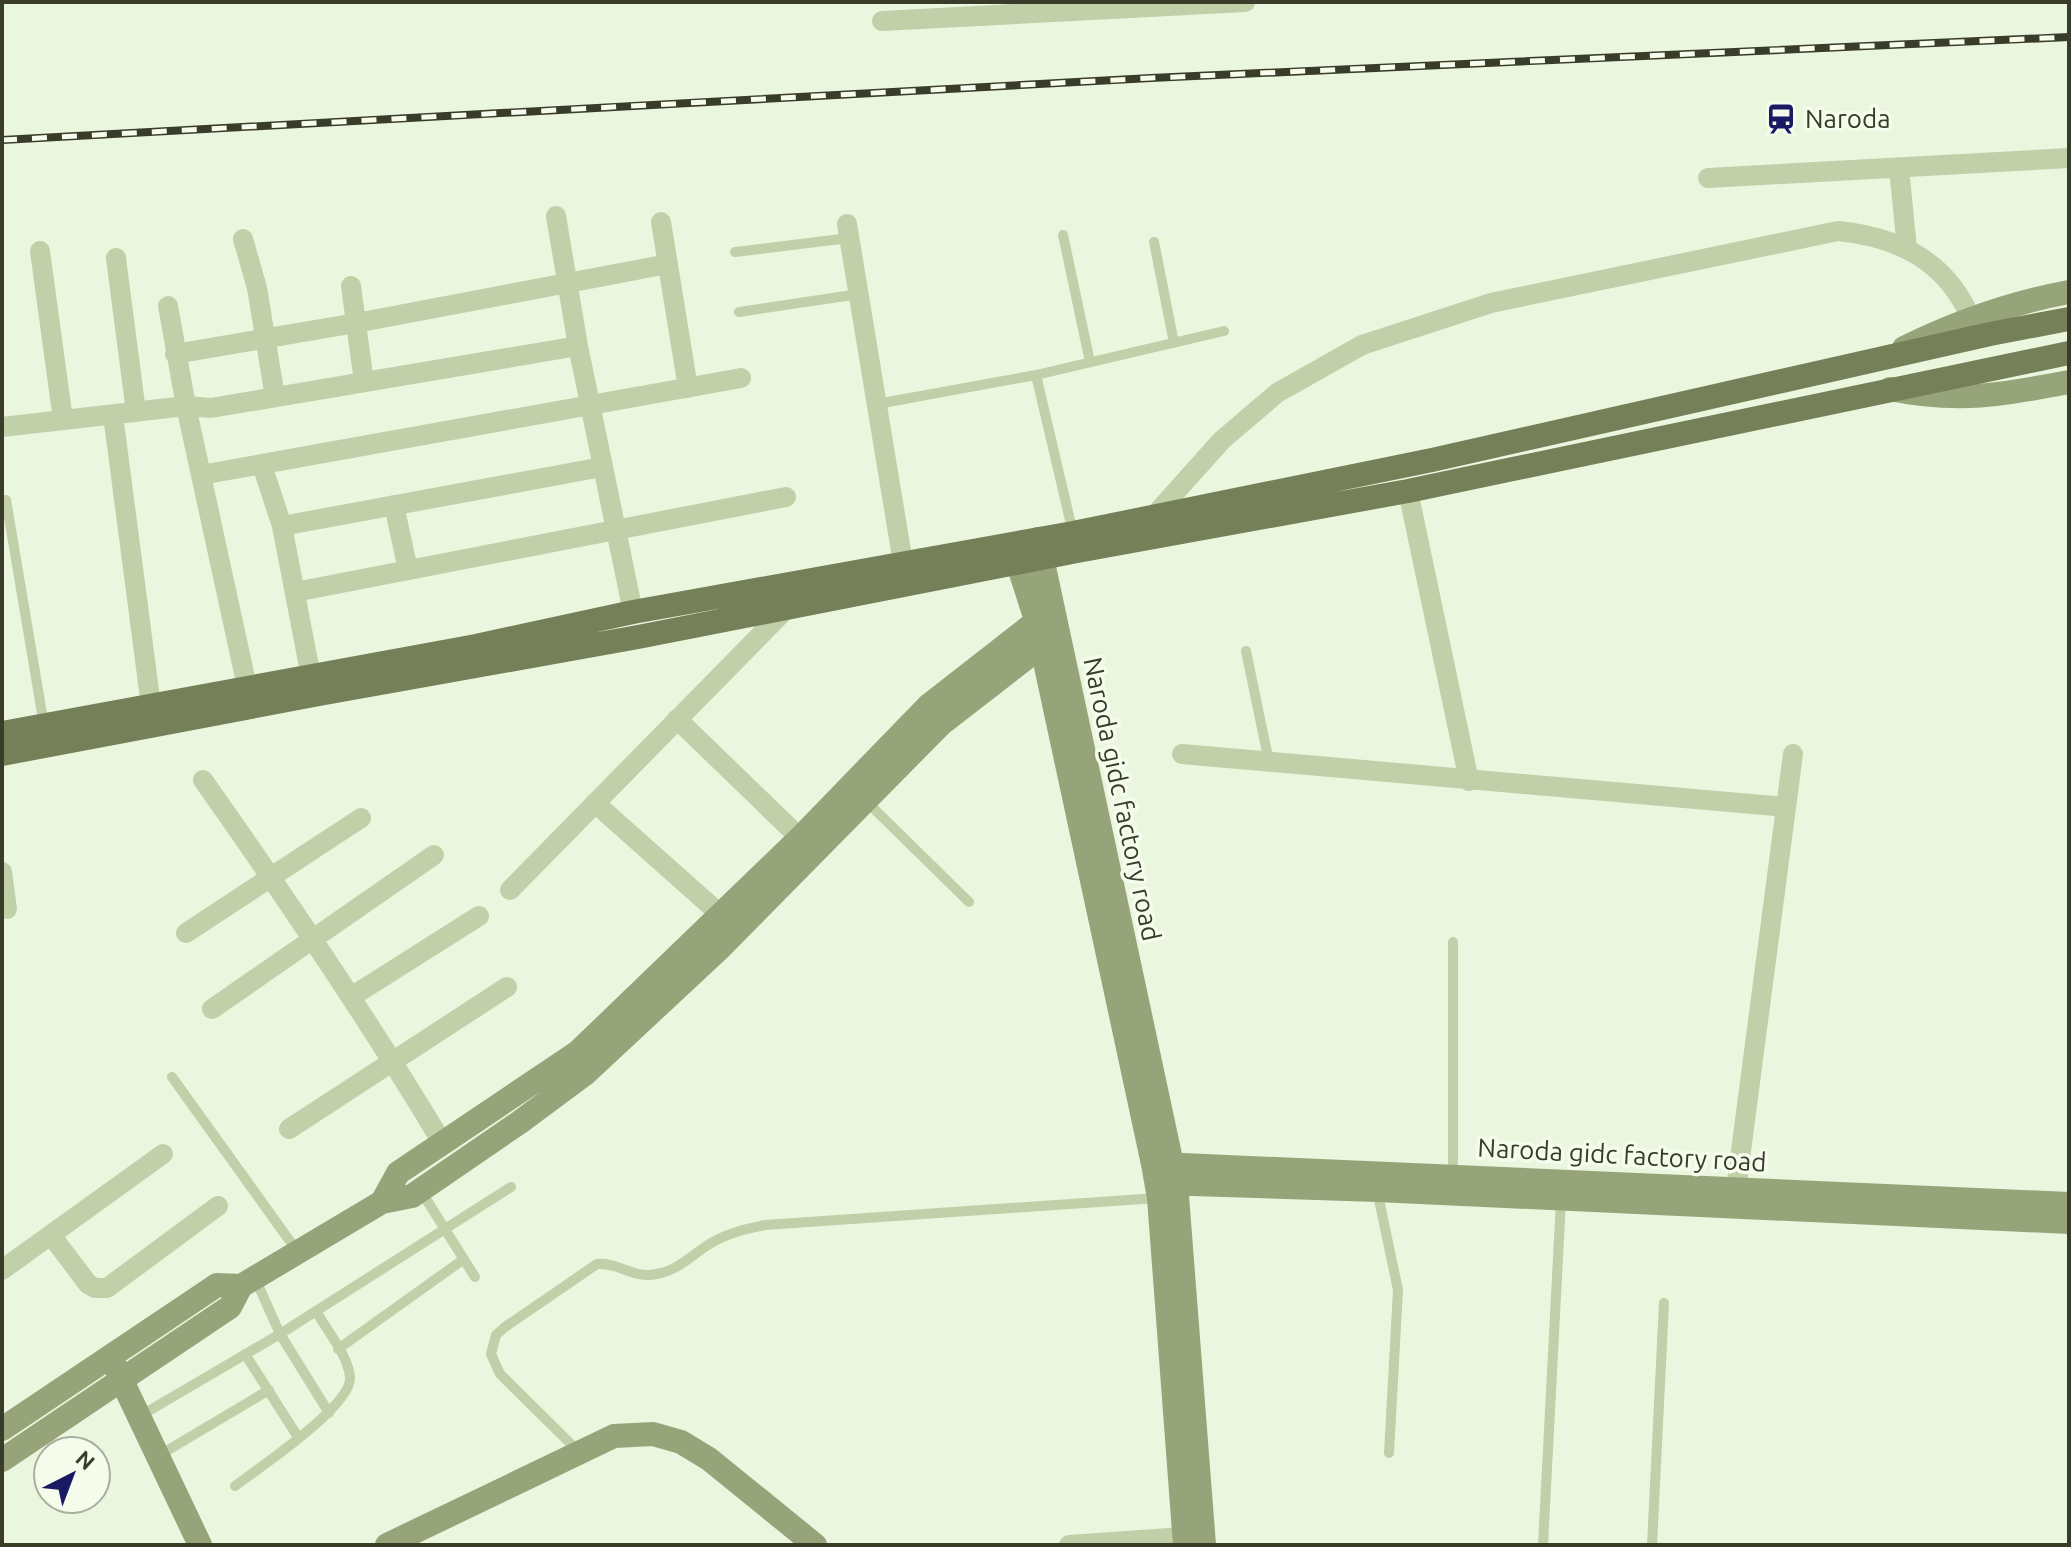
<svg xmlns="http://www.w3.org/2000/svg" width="2071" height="1547" font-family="Ubuntu,sans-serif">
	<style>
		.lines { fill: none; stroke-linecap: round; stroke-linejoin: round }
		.lane { stroke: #c1d0a8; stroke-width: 10 }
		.street { stroke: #c1d0a8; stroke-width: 20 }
		.secondary { stroke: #97a479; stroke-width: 24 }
		.primary { stroke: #758059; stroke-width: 24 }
		.rail-casing { stroke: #383c29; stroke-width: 8 }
		.rail { stroke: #f5fcec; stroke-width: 5; stroke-dasharray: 15; stroke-linecap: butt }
		.labels { text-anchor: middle; stroke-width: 7; stroke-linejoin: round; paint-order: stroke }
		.poi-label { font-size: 26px; fill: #383c29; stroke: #f5fcec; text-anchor: start }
		.street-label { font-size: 26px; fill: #383c29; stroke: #f5fcec }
	</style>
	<rect width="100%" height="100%" fill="#ebf6df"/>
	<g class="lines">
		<path class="lane" d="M1063 235 1090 362
			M1154 242 1174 343
			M735 252 849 238
			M739 312 859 294
			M1036 375 1073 533
			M877 404 1036 375 1224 331
			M6 500 44 725
			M1246 651 1269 762
			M866 801 969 902
			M1453 942V1176
			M172 1077 297 1251
			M1377 1190 1398 1290 1389 1453
			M421 1191 475 1277
			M255 1278 280 1334 329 1413
			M338 1349 464 1259
			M245 1354 298 1437
			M140 1416 280 1334 511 1187
			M578 1451 500 1374 491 1354 496 1335 505 1327 597 1264C619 1262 632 1279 657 1274 679 1270 693 1254 711 1243 728 1233 746 1229 765 1225L1157 1198
			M158 1456 269 1390
			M235 1486C259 1468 353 1405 350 1377 348 1355 327 1331 316 1311
			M1543 1545 1561 1200
			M1652 1545 1664 1303"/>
		<path class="street" d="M882 21 1245 2
			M1899 168 1907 249
			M1708 178 2069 158
			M556 216 578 346
			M661 222 688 388
			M847 224 903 563
			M243 239 257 288 275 397
			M40 251 63 420
			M116 258 136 412
			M351 286 364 382
			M168 306 186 406 211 408 578 346 633 612
			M175 354 356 323 668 264
			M113 415 151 706
			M2 427 186 406 247 687
			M262 465 282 526 311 677
			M201 475 741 378
			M1408 491 1469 781
			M394 505 408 570
			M1154 516 1222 440 1277 393 1362 345 1491 303 1838 231C1898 237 1947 261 1971 319
			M282 526 602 467
			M295 592 786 497
			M677 719 800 838
			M1182 754 1785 807
			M203 780C287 899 368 1019 443 1144
			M595 803 721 915
			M2 872 7 909
			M510 890 786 609
			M186 933 361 818
			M351 997 479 916
			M212 1009 434 855
			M289 1129 507 987
			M1736 1189 1793 754
			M51 1235 88 1284 95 1288H107L218 1206
			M2 1270 163 1154
			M1069 1545 1184 1537"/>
		<path class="secondary" d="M1904 348C1957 322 2010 303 2069 292
			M1890 389C1958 403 2002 395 2069 382
			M1038 539 1176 1183 1204 1545
			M1012 545 1036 620 1153 1164 1159 1198 1185 1545
			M1160 1164 2069 1204
			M1160 1183 1377 1190 2069 1222
			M382 1202 398 1173 578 1052 800 838 928 706 1047 613
			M115 1366 200 1545
			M2 1429 217 1285 241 1286 382 1202 412 1196 520 1122 586 1073 718 950 941 724 1057 634
			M2 1460 230 1307 241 1286
			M387 1545 614 1436 653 1434 681 1442 709 1459 815 1545"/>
		<path class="primary" d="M2 733 476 646 633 612 1073 533 1432 460 1990 334 2069 319
			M2 754 319 694 638 637 1077 551 1408 491 2069 353"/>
		<g class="rail-casing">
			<path id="rail" d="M2 140 1151 78 2069 37"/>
		</g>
		<use href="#rail" class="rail"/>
	</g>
	<defs>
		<g id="station-bare" transform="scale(2.4)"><path d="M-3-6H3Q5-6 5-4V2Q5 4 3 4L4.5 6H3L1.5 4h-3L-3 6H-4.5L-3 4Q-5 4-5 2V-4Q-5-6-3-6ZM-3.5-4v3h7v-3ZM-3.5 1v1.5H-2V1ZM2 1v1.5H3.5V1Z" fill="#191964" stroke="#f5fcec" stroke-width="2.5" paint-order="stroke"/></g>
	</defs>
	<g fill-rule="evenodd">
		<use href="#station-bare" x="1781" y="119"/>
	</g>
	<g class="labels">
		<g class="poi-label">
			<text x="1805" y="128">Naroda</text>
		</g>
		<g class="street-label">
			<text transform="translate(1122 799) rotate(78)" y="9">Naroda gidc factory road</text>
			<text transform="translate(1622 1155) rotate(3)" y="9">Naroda gidc factory road</text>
		</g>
	</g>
	<rect width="2071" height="1547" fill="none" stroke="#383c29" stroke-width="8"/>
	<g transform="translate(72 1475) rotate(42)"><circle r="38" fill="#f5fcec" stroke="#a9af9e" stroke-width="2"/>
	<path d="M0-6L14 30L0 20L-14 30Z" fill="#191964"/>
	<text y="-12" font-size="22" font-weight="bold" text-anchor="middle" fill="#383c29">N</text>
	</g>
</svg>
